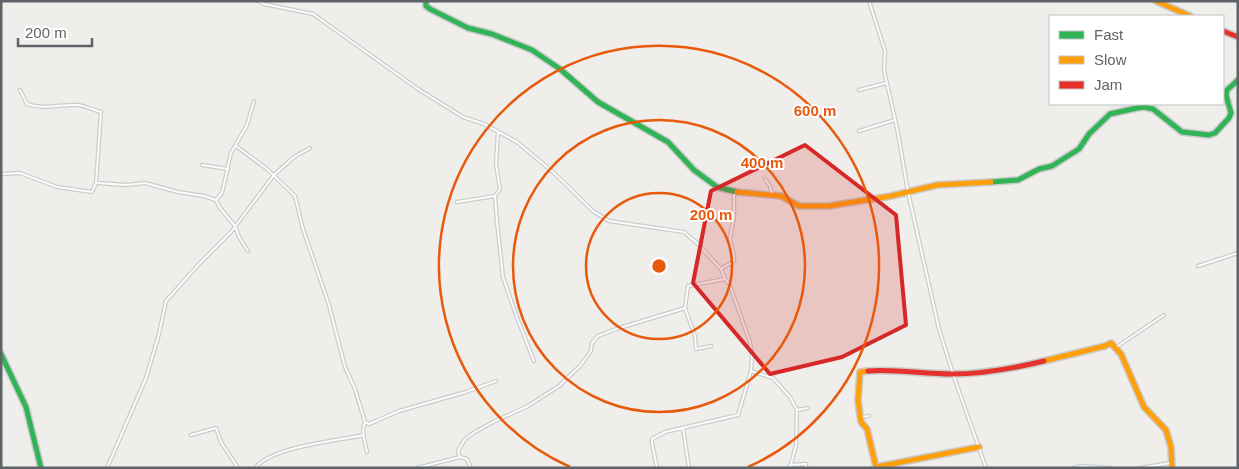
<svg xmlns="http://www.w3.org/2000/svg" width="1239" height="469" font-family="Helvetica,sans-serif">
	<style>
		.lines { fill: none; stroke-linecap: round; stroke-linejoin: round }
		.street-casing { stroke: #cbcccc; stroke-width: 4.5 }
		.fast-casing { stroke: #cacacb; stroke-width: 8 }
		.slow-casing { stroke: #cacacb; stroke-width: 8 }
		.jam-casing { stroke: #cacacb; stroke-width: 8 }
		.street { stroke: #fdfcfc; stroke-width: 2 }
		.fast { stroke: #30b455; stroke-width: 5 }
		.slow { stroke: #ff9f0a; stroke-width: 5 }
		.jam { stroke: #e5322d; stroke-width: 5 }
		.marked { fill: #d62828; fill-opacity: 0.2; stroke: #d62828; stroke-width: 4; stroke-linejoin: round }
		.ring { fill: none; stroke: #e8590c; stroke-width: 2.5 }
		.centre { fill: #e8590c; stroke: #fff; stroke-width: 2.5 }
		.ring-label { font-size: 15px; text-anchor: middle; font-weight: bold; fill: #e8590c; stroke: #fff; stroke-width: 4; stroke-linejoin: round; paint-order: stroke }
	</style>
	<rect width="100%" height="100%" fill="#efeeea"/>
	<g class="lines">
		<g class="street-casing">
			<path id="street" d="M258 1 264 4 313 14 418 89 463 117 484 124 517 142 553 172 593 211 609 221 684 232 697 243 721 269 725 279 729 283 750 342 752 358 751 371 738 415 665 432 652 439V443L657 468
				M869 1 885 51 884 70 898 133 908 192 939 329 953 374 986 468
				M859 90 886 83
				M859 131 895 120
				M498 132 496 164 500 189 495 196 497 222 503 277 516 315 534 361
				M236 146 267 169 295 196 303 229 329 305 345 367 355 389 365 422C361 431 365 443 367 452
				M202 165 228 169
				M1 174 20 173 57 187 92 192 96 183 101 112C94 110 85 106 78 105 61 104 44 110 27 104L20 90
				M765 179 770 186 772 195
				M98 183 126 185 145 183 178 192 204 196 216 200 220 208 235 226 239 237 248 251
				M216 200 222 193 231 153 247 125 254 101
				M457 202 495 196
				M1198 266 1238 253
				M721 269 734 261V255L731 245 730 237 734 217V192
				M685 308 695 336 696 349 711 346
				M1115 348 1164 315
				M751 371 773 378 790 397 797 410 796 445 790 468
				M797 410 808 408
				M861 417 869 416
				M365 422 369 424 399 411 466 392 496 381
				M683 428 689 468
				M191 435 216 428 221 442 238 468
				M790 465 806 464V468
				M107 468 146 378 159 334 166 301 199 264 231 232 274 175 294 157 310 148
				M255 468C273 446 336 441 364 435
				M417 468 460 457
				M471 468 467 459 460 457 458 451 465 439 475 432 493 422 528 406 559 386 580 366 591 351 592 343 598 336 616 329 685 308 688 286 725 279
				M1074 468 1081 466 1111 468
				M1139 468 1171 463"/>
		</g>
		<g class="fast-casing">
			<path id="fast" d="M426 1V6L430 9 468 28 492 34 532 50 560 69 598 102 668 142 694 170 717 187 737 192
				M991 182 1018 180 1039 169 1052 166 1079 149 1089 134 1110 114 1137 108 1144 107 1153 109 1182 132 1209 135 1215 133 1229 118 1231 113 1226 95 1227 90 1238 80
				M1 354 26 407 41 468"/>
		</g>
		<g class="slow-casing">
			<path id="slow" d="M1156 1 1190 16
				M737 192 781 196 799 206H829L891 196 937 185 991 182
				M1044 361 1105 346 1111 343 1121 354 1144 407 1166 430 1171 447 1172 468
				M868 371 860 372 858 400 861 422 867 429 876 467 979 447"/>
		</g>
		<g class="jam-casing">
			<path id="jam" d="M1223 31 1238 37
				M868 371C896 369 924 374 952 374 982 374 1015 368 1044 361"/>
		</g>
		<use href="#street" class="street"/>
		<use href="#fast" class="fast"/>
		<use href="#slow" class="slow"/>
		<use href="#jam" class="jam"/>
	</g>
	<path class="marked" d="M805 145 896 215 906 325 842 357 770 374 693 283 711 191Z"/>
	<g class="ring">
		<circle cx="659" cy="266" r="73"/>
		<circle cx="659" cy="266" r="146"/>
		<path d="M570 467A220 220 0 1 1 748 467"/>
	</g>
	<circle cx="659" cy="266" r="8" class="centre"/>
	<g class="ring-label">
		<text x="815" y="116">600 m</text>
		<text x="762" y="168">400 m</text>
		<text x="711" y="220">200 m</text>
	</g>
	<rect width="1239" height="469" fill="none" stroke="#5f6368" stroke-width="5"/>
	<rect x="1049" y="15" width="175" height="90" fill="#ffffff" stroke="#bfc1c3"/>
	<rect x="1059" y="31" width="25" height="8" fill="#30b455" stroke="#bfc1c3"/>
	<text x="1094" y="40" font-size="15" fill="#5f6368">Fast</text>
	<rect x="1059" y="56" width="25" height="8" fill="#ff9f0a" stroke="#bfc1c3"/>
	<text x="1094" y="65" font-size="15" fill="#5f6368">Slow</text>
	<rect x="1059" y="81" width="25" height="8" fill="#e5322d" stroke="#bfc1c3"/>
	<text x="1094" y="90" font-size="15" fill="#5f6368">Jam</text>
	<path d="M18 38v8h74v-8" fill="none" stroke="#5f6368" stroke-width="2.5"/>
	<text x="25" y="38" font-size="15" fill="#5f6368" stroke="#ffffff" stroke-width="4" paint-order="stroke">200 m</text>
</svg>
